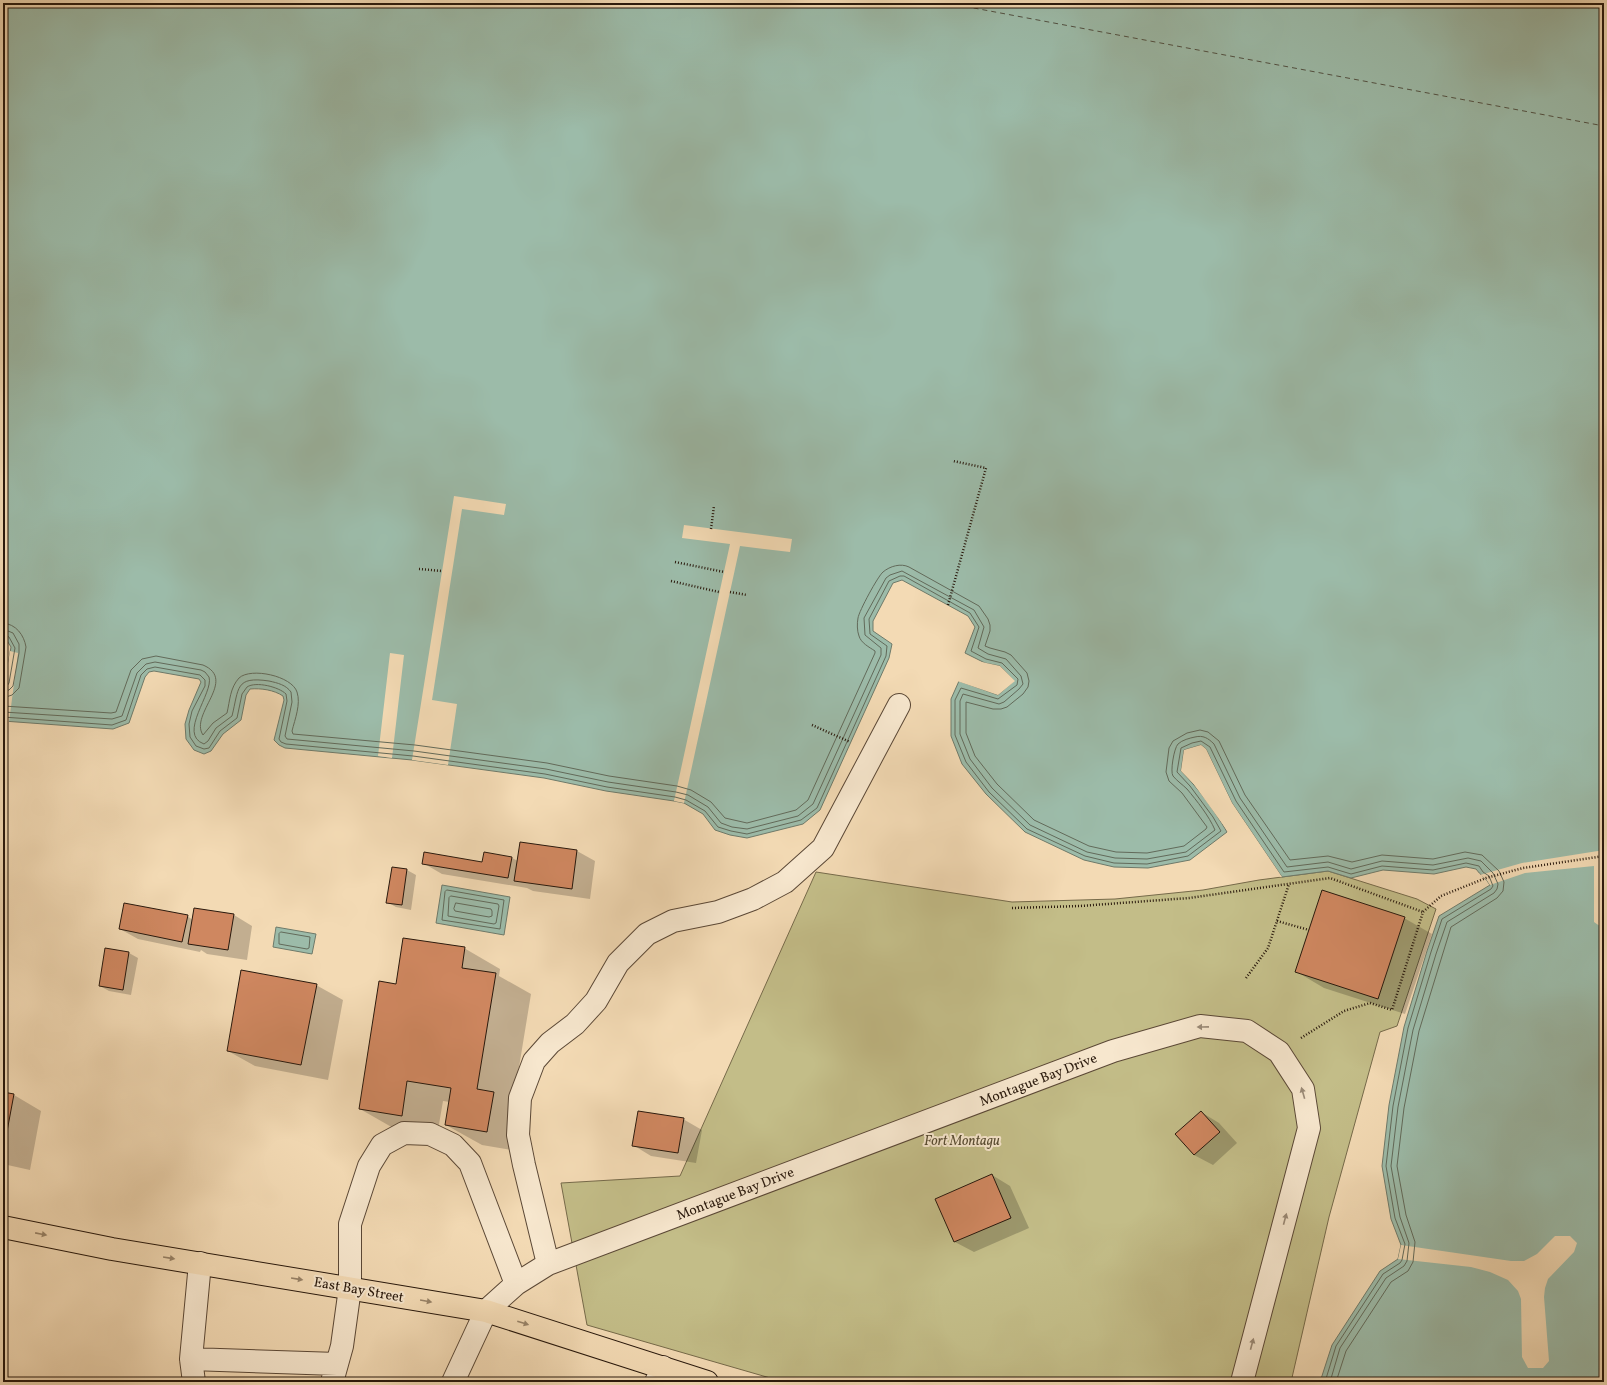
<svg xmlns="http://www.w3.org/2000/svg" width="1607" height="1385" font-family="Vollkorn,serif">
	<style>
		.green { fill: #c3bd88; stroke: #766a4a }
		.water { fill: #9cbba9; stroke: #6e7a6a }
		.pier { fill: #f3dab4 }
		.shadow { fill: #0003 }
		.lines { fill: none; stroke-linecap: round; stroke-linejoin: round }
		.shore { stroke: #626a5a; stroke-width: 1 }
		.ferry { stroke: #515143; stroke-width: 1; stroke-dasharray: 5 4; stroke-linecap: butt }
		.building { fill: #cf8760; stroke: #28180c }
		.minor-casing { stroke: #5b4836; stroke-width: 24 }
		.highway-casing { stroke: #28180c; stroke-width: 24 }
		.path { stroke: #28180c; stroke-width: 2.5; stroke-dasharray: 1 2; stroke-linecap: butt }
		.minor { stroke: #f7e7ce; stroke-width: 22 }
		.highway { stroke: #f3dab4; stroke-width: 22 }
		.oneway { fill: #9a8a77 }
		.oneway2 { fill: #988368 }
		.labels { text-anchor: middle; stroke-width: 4; stroke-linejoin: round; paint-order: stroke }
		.street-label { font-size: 14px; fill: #28180c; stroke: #f7e7ce }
		.park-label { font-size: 14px; font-style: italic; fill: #564a31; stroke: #f7e7ce }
	</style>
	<rect width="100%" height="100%" fill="#f3dab4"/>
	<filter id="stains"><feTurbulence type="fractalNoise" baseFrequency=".005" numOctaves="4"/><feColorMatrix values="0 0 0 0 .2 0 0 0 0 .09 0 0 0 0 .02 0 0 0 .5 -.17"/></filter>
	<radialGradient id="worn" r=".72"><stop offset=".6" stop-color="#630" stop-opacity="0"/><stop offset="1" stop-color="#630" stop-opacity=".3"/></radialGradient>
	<path class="green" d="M1328 871 1417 899 1436 909 1397 1026 1380 1032 1329 1217 1291 1382H784L587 1325 561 1183 680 1176 816 872 1012 902 1115 899 1203 890 1259 880Z"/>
	<path class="water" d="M3 3H1604V1382H1320L1332 1345 1380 1271 1398 1259 1401 1245 1391 1219 1382 1166 1389 1105 1404 1027 1427 951 1439 916 1490 885C1486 878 1480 875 1476 869L1466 867 1434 874 1383 870 1351 878 1328 871 1282 877 1232 803 1206 749 1201 745 1184 750 1181 771C1199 789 1214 810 1227 832L1190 860 1148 868 1114 867 1084 860 1025 832 986 794 962 764 951 736V699L959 681 998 695 1014 681 1000 666 985 663 965 653 975 627 968 616 902 580 893 583 873 621V631L892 644 889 658 820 810 803 824 747 838 730 835 715 830 703 814 684 803 674 801 606 791 544 778 412 760 285 748 279 745 274 740 284 700 283 696C274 690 261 688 250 689L246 695 241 720 223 734 211 751 204 754 194 750 186 739 185 724 189 710 201 682 199 679 154 671 149 672 145 677 129 723 113 729 3 721V693L11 647 6 639 3 638Z
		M442 885 510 897 504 935 436 923Z
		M276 927 316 934 312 954 273 947Z"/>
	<path class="pier" d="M454 496 506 504 504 515 462 509 432 700 457 704 448 765 412 760Z
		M684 525 792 539 790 552 740 546 684 803 674 801 730 544 682 538Z
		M10 651 18 653 9 722 3 721V693Z
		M390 653 404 655 392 758 378 756Z
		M977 661 1000 666 1015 681 998 695 957 681 959 679 997 693 1012 681 999 668 984 664Z
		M1201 745 1206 749 1232 803 1282 877H1280L1230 804 1205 750 1200 747 1186 752 1183 771 1195 782 1218 813 1229 833 1193 783 1181 771 1184 750Z
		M1604 850V929L1594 922V866L1525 873 1490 885 1486 879 1480 875 1522 863Z
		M1555 1236H1570L1577 1243 1574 1252 1548 1279 1545 1288 1544 1297 1549 1361 1543 1368H1528L1522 1357 1521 1299 1518 1291 1508 1280 1490 1272 1471 1267 1398 1259 1401 1245 1511 1261H1524L1537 1254Z"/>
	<path class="shadow" d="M577 851 595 861 590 899 533 891 527 888 442 874 423 863H483L485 853 512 858 518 861Z
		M392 868 407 870 416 875 411 910 396 907 387 902Z
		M195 909 234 915 252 926 247 960 207 954 201 950 200 952 138 939 120 929 187 916 193 920Z
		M1404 918 1432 934 1405 1014 1324 988 1297 972Z
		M464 948 500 969 499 976 531 994 513 1104 523 1152 482 1145 446 1125 450 1102 443 1101 437 1136 395 1129 360 1109 397 985Z
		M106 949 129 953 138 958 131 995 109 991 100 986Z
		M316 985 343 1000 328 1080 255 1066 228 1051Z
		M3 1093 14 1095 41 1111 30 1170 3 1164Z
		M1201 1112 1219 1123 1237 1143 1213 1165 1194 1155Z
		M683 1119 702 1130 696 1163 651 1156 633 1145Z
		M992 1175 1010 1186 1029 1228 974 1252 955 1242 937 1199Z"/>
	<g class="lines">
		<path class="shore" d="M3 623C16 624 24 635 26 647L19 688 12 695 3 698
			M3 629 13 633 19 644V653L13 686 9 690 3 692
			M3 634 9 637 15 648 9 683 7 686 3 687
			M3 706 111 713 116 712 131 670 142 659 156 656 203 665C238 680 189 714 203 735L213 723 227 713C230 700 230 688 239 678 251 667 292 676 297 692 301 704 295 719 292 731L293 734 415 745 547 763 609 776 677 786 691 790 711 802 725 818 747 823 796 810 808 800 875 653V651C869 647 861 643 859 636 857 631 857 623 858 618 859 611 878 576 883 572 890 566 901 563 909 567L979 606 988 619 990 625V631L985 646 990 648 1005 652 1011 655 1027 673 1029 681 1028 687 1023 694 1007 707 1001 709H993L966 702V733L975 756 997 784 1034 820 1089 846 1116 852 1147 853 1184 846 1206 829 1207 827 1182 793 1169 781 1166 772 1169 748 1173 741 1187 733 1200 730 1208 732 1219 741 1245 795 1290 860 1328 856 1352 862 1382 855 1433 859 1465 852 1482 855 1499 871 1504 882 1503 891 1497 898 1451 927 1419 1031 1404 1108 1397 1166 1406 1215 1415 1242 1413 1262 1408 1271 1391 1282 1346 1351 1336 1382
			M3 712 112 719 122 716 137 673 146 664 155 662 201 670 205 672 209 677C214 693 177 734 204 744L208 741 216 728 232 716C239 688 235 676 269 681 278 683 286 685 291 692L292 702 285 736 287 739 414 751 546 769 608 782 676 792 688 795 708 807 721 823 732 827 747 829 798 816 813 804 881 655V648L865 635 864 618 886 578 890 575 902 571 974 610 984 627 978 648 988 654 1006 659 1021 676 1023 684 1019 689 1004 702 999 704 963 694 960 701V734L970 759 992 788 1030 825 1087 852 1115 858 1147 859 1186 852 1215 830C1209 816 1197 801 1187 789 1183 785 1177 781 1173 776 1170 772 1174 748 1178 744 1182 740 1190 738 1195 737 1203 735 1208 738 1214 744L1240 798 1287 867 1328 862 1351 869 1382 861 1433 865 1468 858 1481 861 1493 873 1498 884 1497 889 1494 893 1447 922 1436 954 1413 1030 1398 1107 1391 1166 1400 1217 1409 1243 1407 1261 1404 1266 1386 1278 1340 1348 1330 1382
			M3 717 112 725 126 720 141 675 147 669 155 667 200 675 205 680V686L192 711 189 724 190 737 196 746 204 749 209 748 220 731 237 718 242 694 247 687C256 681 279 687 286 694L287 701 279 739 281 742 286 744 413 756 545 774 607 787 675 797 686 800 705 811 718 827 731 831 747 834 801 820 817 808 886 656 887 646 870 634 869 619 889 581 900 576H904L970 613 979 627 971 651 986 659 1002 663 1018 679 1017 685 998 699 961 688 955 700V735L966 762 989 792 1027 829 1085 856 1114 863 1147 864 1188 856 1221 831 1213 817 1190 786 1177 772 1181 748 1192 743 1201 741 1210 747 1236 801 1284 872 1328 867 1351 874 1382 866 1433 870 1466 863 1479 866 1483 872 1489 876 1493 886 1491 889 1442 919 1431 952 1408 1028 1393 1106 1386 1166 1395 1218 1405 1244 1402 1260 1400 1263 1383 1274 1336 1346 1325 1382
			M447 890 504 900 500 929 442 920 445 892Z
			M451 896 498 904 499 906 496 923 494 924 448 916 449 898Z
			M456 903 491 909 492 911V916L489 917 455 911 454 909Z
			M281 932 310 937 309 948 307 949 279 944V934Z"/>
		<path class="ferry" d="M947 3 1604 126"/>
	</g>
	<path class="building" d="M520 842 577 850 572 889 514 881Z
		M424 852 482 862 484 852 512 857 508 878 422 864Z
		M392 867 407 869 402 905 386 903Z
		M1322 890 1405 917 1378 999 1295 972Z
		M124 903 188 915 182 942 119 929Z
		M194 908 234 914 228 950 188 944Z
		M403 938 465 947 462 968 496 973 477 1089 494 1092 487 1132 445 1125 451 1088 407 1081 402 1116 359 1109 379 981 396 984Z
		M105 948 129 952 123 990 99 986Z
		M241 970 317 984 301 1065 227 1051Z
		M3 1092 14 1094 3 1153Z
		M638 1111 684 1118 678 1153 632 1146Z
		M1201 1111 1220 1132 1194 1155 1175 1134Z
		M992 1174 1011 1218 954 1242 935 1199Z"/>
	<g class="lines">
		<g class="minor-casing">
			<path id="minor" d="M548 1264 524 1165 518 1135 520 1098 534 1061 550 1043 575 1024 596 1001 618 963 647 934 673 921 718 912 753 899 785 882 823 848 899 705
				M191 1359 337 1364
				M194 1382 191 1359 200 1263
				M332 1382 342 1346 350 1288V1224L369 1166 382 1145 404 1133 430 1134 453 1145 470 1163 516 1284
				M453 1382 486 1311 516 1284 548 1264 1113 1051 1200 1026 1247 1031 1279 1052 1303 1089 1309 1128 1242 1382
				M656 1382 663 1367"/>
		</g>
		<g class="highway-casing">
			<path id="highway" d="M3 1227 112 1249 486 1311 707 1382"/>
		</g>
		<path class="path" d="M711 529 714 506
			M675 562 724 572
			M419 569 442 571
			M671 581 719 592
			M730 592 747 595
			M948 605 986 468 953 461
			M812 725 850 742
			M1012 908 1080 906 1189 898 1330 878 1423 912
			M1277 921 1309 930
			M1246 978 1268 948 1289 884
			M1301 1038 1344 1011 1370 1003 1392 1010 1423 912 1441 896 1486 878 1523 868 1604 856"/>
		<use href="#minor" class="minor"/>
		<use href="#highway" class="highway"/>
	</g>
	<defs><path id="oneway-solid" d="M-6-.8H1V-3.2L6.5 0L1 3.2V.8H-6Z"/></defs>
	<g class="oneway">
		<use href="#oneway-solid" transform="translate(1203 1027) rotate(179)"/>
		<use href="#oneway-solid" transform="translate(1303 1093) rotate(-106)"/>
		<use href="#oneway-solid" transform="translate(1285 1219) rotate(-75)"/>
		<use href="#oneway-solid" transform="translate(1252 1344) rotate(-75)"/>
	</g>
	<g class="oneway2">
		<use href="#oneway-solid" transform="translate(41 1234) rotate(11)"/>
		<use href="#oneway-solid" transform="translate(169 1258) rotate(9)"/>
		<use href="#oneway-solid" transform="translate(297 1279) rotate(9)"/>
		<use href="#oneway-solid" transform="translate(426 1301) rotate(10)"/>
		<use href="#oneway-solid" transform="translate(523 1323) rotate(17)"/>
	</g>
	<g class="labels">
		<g class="street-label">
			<text transform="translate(1038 1079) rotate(-21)" y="5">Montague Bay Drive</text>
			<text transform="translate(735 1193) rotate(-21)" y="5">Montague Bay Drive</text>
			<text transform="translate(359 1289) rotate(10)" y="5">East Bay Street</text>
		</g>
		<g class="park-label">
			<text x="962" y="1145">Fort Montagu</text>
		</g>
	</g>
	<rect width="1607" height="1385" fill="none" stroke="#f3dab4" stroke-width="16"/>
	<rect x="4" y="4" width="1599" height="1377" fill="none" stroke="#28180c" stroke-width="2"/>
	<rect x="8" y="8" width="1591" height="1369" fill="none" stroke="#28180c"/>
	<rect width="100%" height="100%" filter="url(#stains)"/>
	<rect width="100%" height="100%" fill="url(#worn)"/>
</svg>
